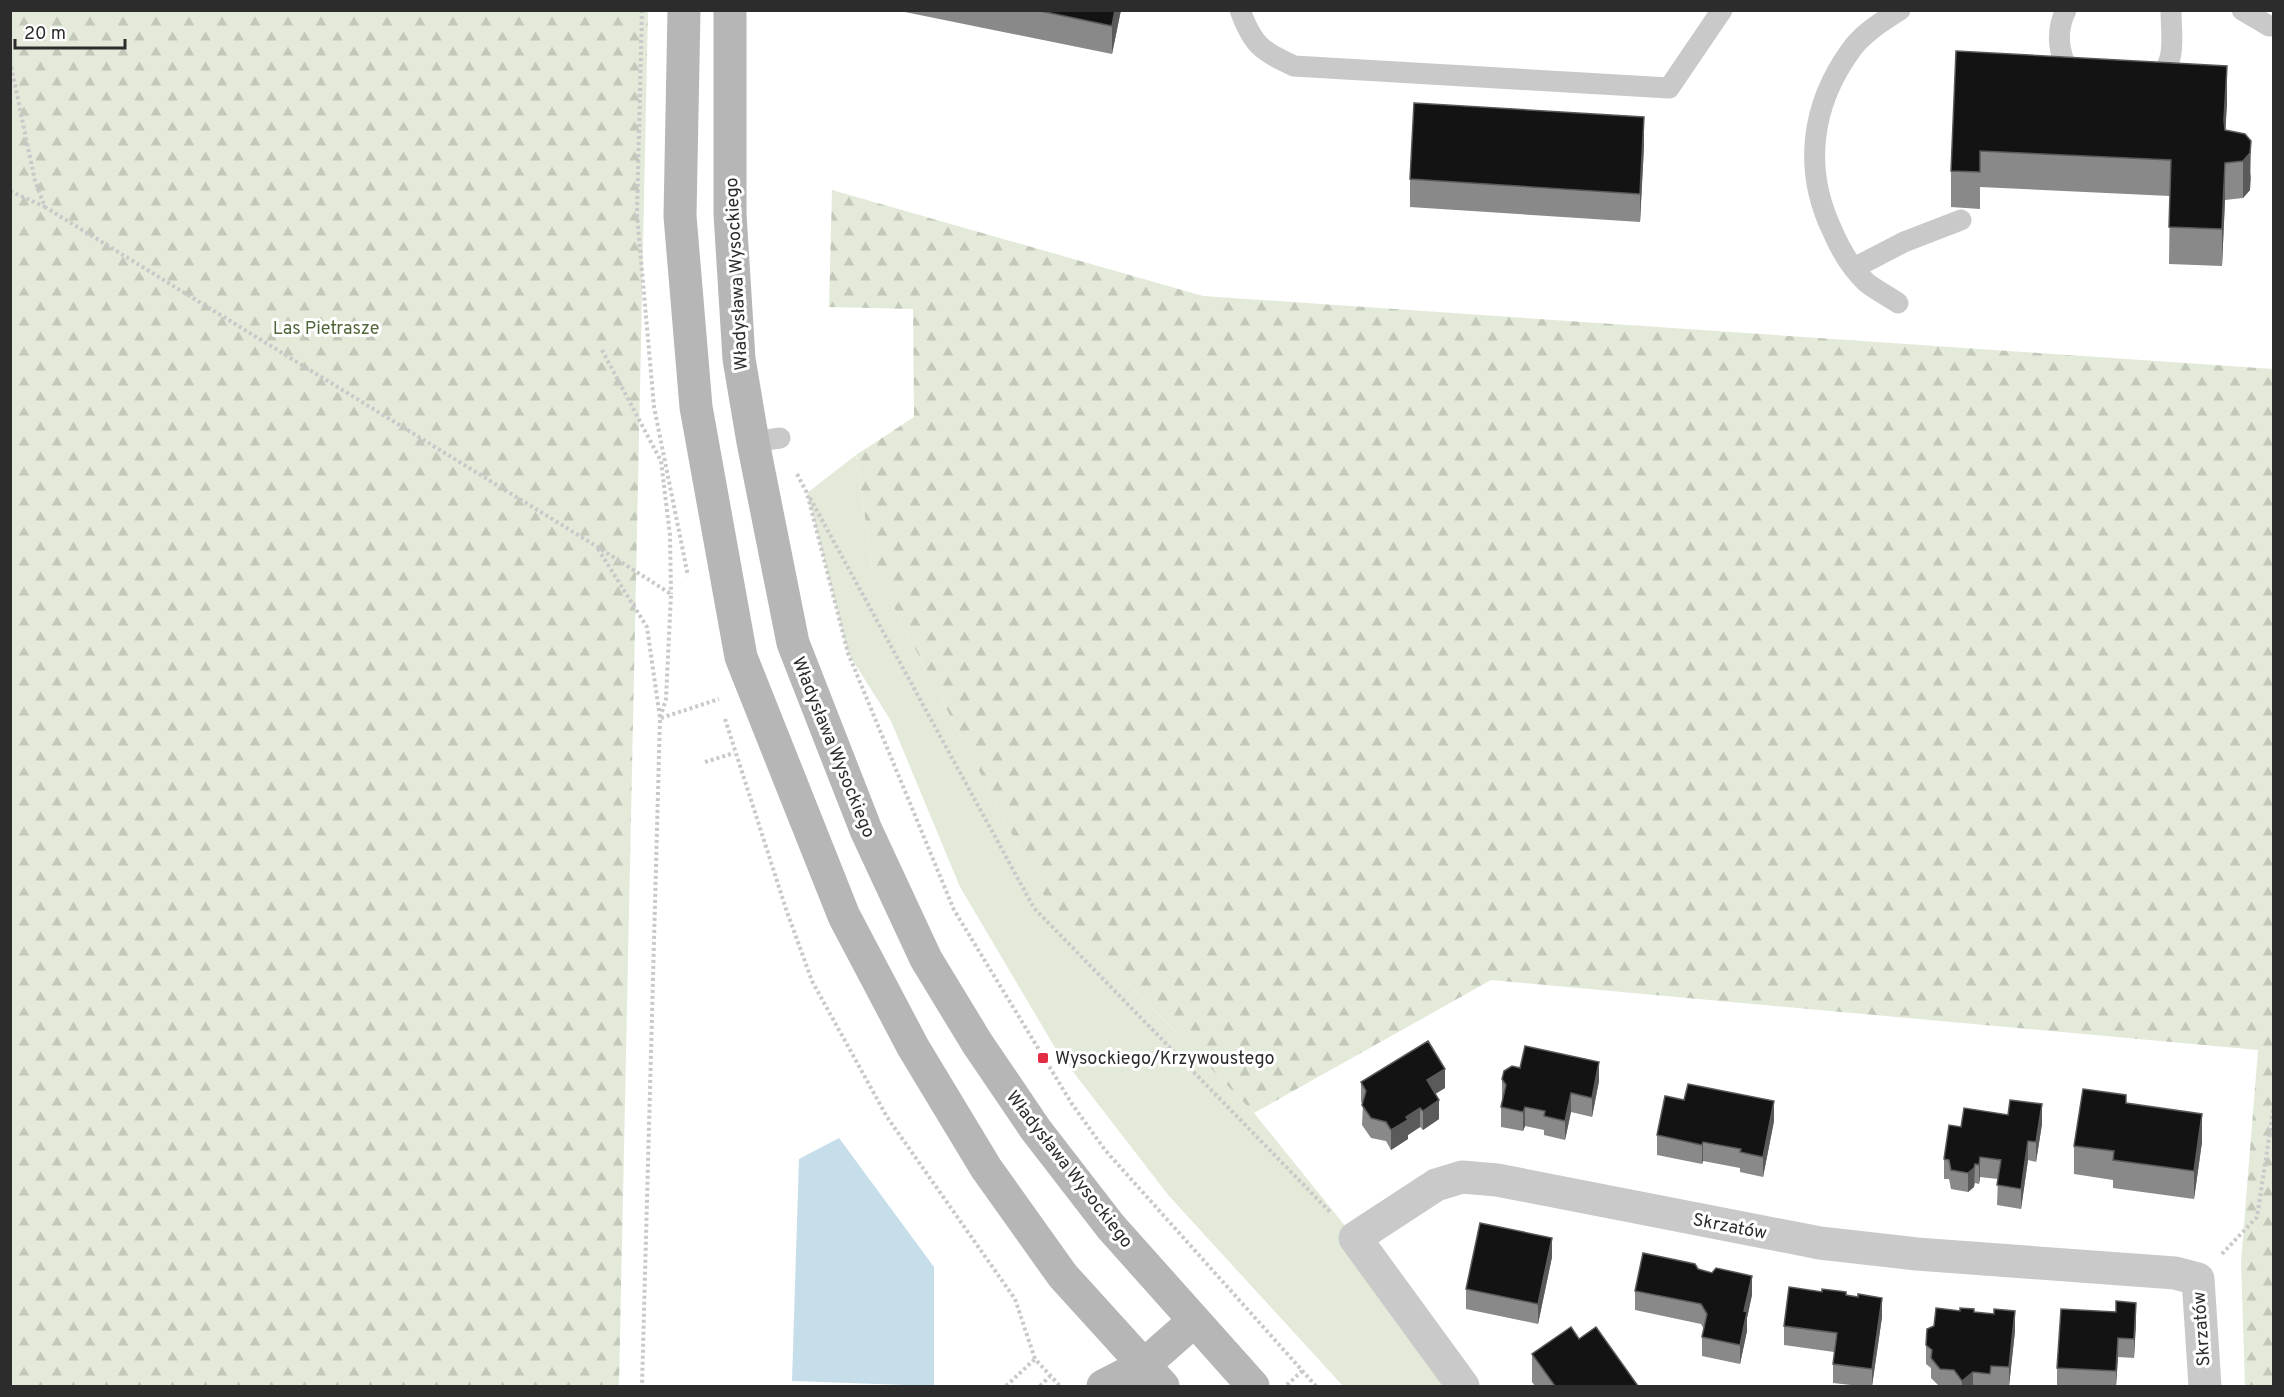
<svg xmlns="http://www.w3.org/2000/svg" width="2284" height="1397" font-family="Overpass,sans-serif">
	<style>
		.grass { fill: #e3ead9 }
		.forest { fill: url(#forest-firs) }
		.water { fill: #c5deea }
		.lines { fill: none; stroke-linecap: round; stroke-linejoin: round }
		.path { stroke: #c9c9c9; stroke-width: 4; stroke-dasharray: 3 3; stroke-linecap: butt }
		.lane { stroke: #c9c9c9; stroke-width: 21 }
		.street { stroke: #c9c9c9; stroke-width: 33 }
		.secondary { stroke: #b6b6b6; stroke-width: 33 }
		.wall { fill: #898989 }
		.shaded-wall { fill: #5a5a5a }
		.building { fill: #131313; stroke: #5a5a5a; stroke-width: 1.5 }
		.poi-dot { fill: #e42d43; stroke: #fff; stroke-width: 2 }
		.labels { text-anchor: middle; stroke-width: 6; stroke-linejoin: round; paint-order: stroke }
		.street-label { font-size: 18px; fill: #2c2c2c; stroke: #fff }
		.park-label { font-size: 18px; fill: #51673a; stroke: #fff }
		.poi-label { font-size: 18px; fill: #2c2c2c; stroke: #fff; text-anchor: start }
	</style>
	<defs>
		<pattern id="forest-firs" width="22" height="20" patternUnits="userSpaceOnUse" patternTransform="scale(1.5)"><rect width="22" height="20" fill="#e3ead9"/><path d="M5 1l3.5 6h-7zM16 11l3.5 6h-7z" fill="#c3c9ba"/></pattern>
	</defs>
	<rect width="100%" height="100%" fill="#fff"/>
	<path class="grass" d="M856 455 872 566 1044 896 1254 1113 1355 1238 1451 1386H1343L1169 1196 1057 1051 960 887 891 721 848 653 807 493Z"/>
	<path class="forest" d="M10 11H648L619 1386H11Z
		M832 190 1203 296 2273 369V1386H2245L2241 1262 2258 1050 1491 980 1254 1113 1044 896 872 566 856 455 914 417 913 309 829 307Z"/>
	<path class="water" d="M839 1138 934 1267V1386L792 1381 799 1159Z"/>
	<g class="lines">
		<path class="path" d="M642 10 637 214 654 407 688 576
			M10 61 35 181 45 207 596 546 671 594 666 699 660 718
			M10 191 45 207
			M602 350 661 461 670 535 671 594
			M797 474 807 493 848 653 954 910 1072 1104 1105 1150 1316 1386
			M810 498 1034 908 1331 1213
			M598 549 647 627 660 718 642 1386
			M661 718 719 699
			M725 719 786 909 812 981 887 1117 1015 1299 1035 1359 1060 1386
			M705 762 734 753
			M2222 1254 2257 1217 2274 1105
			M1287 1385 1302 1371
			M1006 1386 1035 1359
			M1040 1386 1050 1376"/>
		<path class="lane" d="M1240 10C1253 46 1261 50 1294 66L1669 88 1722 10
			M2066 10C2054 34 2059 63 2077 81
			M2242 10 2269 26
			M2154 84C2178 61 2171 40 2171 10
			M1854 268 1904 242 1961 220
			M1898 303C1888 296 1876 290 1867 283 1852 269 1840 249 1832 230 1803 169 1811 105 1851 50 1863 33 1883 21 1900 10
			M753 442 780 438"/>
		<path class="street" d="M1463 1386 1355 1238 1436 1185 1462 1177 1497 1180 1820 1243 1917 1254 2175 1273 2198 1279 2205 1386"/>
		<path class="secondary" d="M684 10 680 216 696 407 741 657 844 916 913 1047 986 1168 1063 1276 1163 1386
			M730 10V214L739 359 753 442 793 643 866 830 926 959 977 1043 1036 1130 1111 1227 1253 1386
			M1103 1386 1144 1365 1194 1321"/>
	</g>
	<path class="wall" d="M895 10H1121L1112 54Z
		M1956 51 2227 103 2225 130 2245 134 2251 178 2250 190 2243 198 2225 200 2222 266 2169 264 2170 196 1980 187V209L1951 207V171Z
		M1644 146 1640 222 1410 207V179Z
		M1502 1079 1599 1081 1592 1117 1571 1112 1565 1140 1544 1135V1130L1525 1126 1523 1131 1501 1127V1107L1503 1100 1502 1099Z
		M1361 1082 1445 1088 1435 1094 1439 1119 1423 1130 1420 1127 1408 1135V1139L1391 1150 1386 1141 1371 1138 1362 1125 1363 1104 1361 1102Z
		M2126 1103 2202 1142 2194 1199 2113 1188V1180L2074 1174V1146Z
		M1774 1121 1763 1177 1740 1172V1168L1703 1161 1702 1164 1657 1155V1135Z
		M2042 1124 2036 1162 2028 1160 2021 1209 1997 1205 1998 1179 1980 1177 1979 1184 1975 1183 1974 1187 1968 1192 1951 1189 1949 1179H1944V1159L1961 1127Z
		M1552 1257 1538 1324 1466 1309V1289Z
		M1698 1269 1752 1295 1747 1318V1331L1740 1364 1702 1356V1337L1704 1329 1701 1324 1635 1310V1291Z
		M1846 1295 1882 1317 1872 1386H1860L1833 1383V1364L1834 1352 1784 1345V1326Z
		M1960 1311 1974 1312 2015 1331 2009 1386H1939L1931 1378V1368L1926 1364V1345Z
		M2136 1322 2134 1358 2118 1357 2116 1386H2057V1368Z
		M1579 1339 1638 1386H1535L1532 1382V1354Z"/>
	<path class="shaded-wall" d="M1115 10H1121L1112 54V26Z
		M2227 66V103L2224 157V120Z
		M1644 117V146L1640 222V194Z
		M2251 141 2250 190 2243 198V161Z
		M2225 163V200L2222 266V229Z
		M1599 1062V1081L1592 1117V1098Z
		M1445 1069V1088L1427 1099V1080Z
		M1571 1093V1112L1565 1140V1121Z
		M1439 1100V1119L1423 1130V1111Z
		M1774 1101V1121L1763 1177V1157Z
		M2042 1104V1124L2036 1162V1142Z
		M1525 1107V1126L1523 1131V1112Z
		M1420 1108V1127L1408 1135V1139L1391 1150V1130L1406 1117Z
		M2202 1114V1142L2194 1199V1171Z
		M2028 1141V1160L2021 1209V1189Z
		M1703 1142V1161L1702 1164V1145Z
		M1980 1157V1177L1979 1184V1165Z
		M1975 1164 1974 1187 1968 1192V1173Z
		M1552 1238V1257L1538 1324V1304Z
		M1752 1276V1295L1747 1318V1331L1740 1364V1345L1744 1311Z
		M1882 1298V1317L1872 1386V1369Z
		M2136 1303V1322L2134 1358V1339Z
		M2015 1311V1331L2009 1386V1367Z
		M2118 1338V1357L2116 1386V1371Z
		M1973 1372V1386H1962V1381Z"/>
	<path class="building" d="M1036 10H1115L1112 26Z
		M1956 51 2227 66 2224 120 2225 130 2245 134 2251 141 2250 153 2243 161 2225 163 2222 229 2169 227 2171 160 1980 151V172L1951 171Z
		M1414 103 1644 117 1640 194 1410 179Z
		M1428 1041 1445 1069 1427 1080 1439 1100 1423 1111 1420 1108 1406 1117 1408 1120 1391 1130 1386 1122 1371 1118 1362 1105 1366 1091 1361 1082Z
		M1525 1046 1599 1062 1592 1098 1571 1093 1565 1121 1544 1116 1545 1111 1525 1107 1523 1112 1501 1107 1506 1085 1502 1079 1504 1071 1512 1066 1520 1068Z
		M1688 1084 1774 1101 1763 1157 1740 1152 1741 1149 1703 1142 1702 1145 1657 1135 1665 1096 1684 1100Z
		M2083 1089 2126 1095V1103L2202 1114 2194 1171 2113 1160 2114 1151 2074 1146Z
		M2010 1100 2042 1104 2036 1142 2028 1141 2021 1189 1997 1185 2001 1160 1980 1157 1979 1165 1975 1164 1974 1168 1968 1173 1951 1170 1949 1160 1944 1159 1949 1125 1961 1127 1964 1108 2008 1115Z
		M1480 1223 1552 1238 1538 1304 1466 1289Z
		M1643 1253 1695 1264 1698 1269 1712 1273 1716 1268 1752 1276 1744 1311 1747 1312 1740 1345 1702 1337 1707 1314 1701 1304 1635 1291Z
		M1789 1287 1822 1292V1289L1846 1292V1295L1858 1297V1294L1882 1298 1872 1369 1833 1364 1837 1333 1784 1326Z
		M2116 1301 2136 1303 2134 1339 2118 1338 2116 1371 2057 1368 2061 1309 2116 1312Z
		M1936 1308 1960 1311V1308L1974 1309V1312L1994 1314V1309L2015 1311 2009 1367 1991 1366 1990 1374 1973 1372 1962 1381 1954 1370 1940 1369 1931 1358 1932 1350 1926 1345 1927 1329 1934 1326Z
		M1571 1327 1579 1339 1596 1327 1638 1386H1555L1532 1354Z"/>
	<rect class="poi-dot" x="1037" y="1052" width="12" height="12" rx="3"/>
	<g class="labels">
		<g class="street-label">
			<text transform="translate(736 274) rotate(-93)" y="6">Władysława Wysockiego</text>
			<text transform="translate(834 747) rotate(68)" y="6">Władysława Wysockiego</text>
			<text transform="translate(1070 1169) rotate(52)" y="6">Władysława Wysockiego</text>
			<text transform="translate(1730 1226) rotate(11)" y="6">Skrzatów</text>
			<text transform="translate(2201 1329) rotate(-94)" y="6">Skrzatów</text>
		</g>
		<g class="park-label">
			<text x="326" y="334">Las Pietrasze</text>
		</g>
		<g class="poi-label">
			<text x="1055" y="1064">Wysockiego/Krzywoustego</text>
		</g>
	</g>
	<rect width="2284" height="1397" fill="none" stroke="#2c2c2c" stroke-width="24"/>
	<path d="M15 39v9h110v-9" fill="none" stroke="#2c2c2c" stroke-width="3"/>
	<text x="24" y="39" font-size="18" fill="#2c2c2c" stroke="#ffffff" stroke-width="4.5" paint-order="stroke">20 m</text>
</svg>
